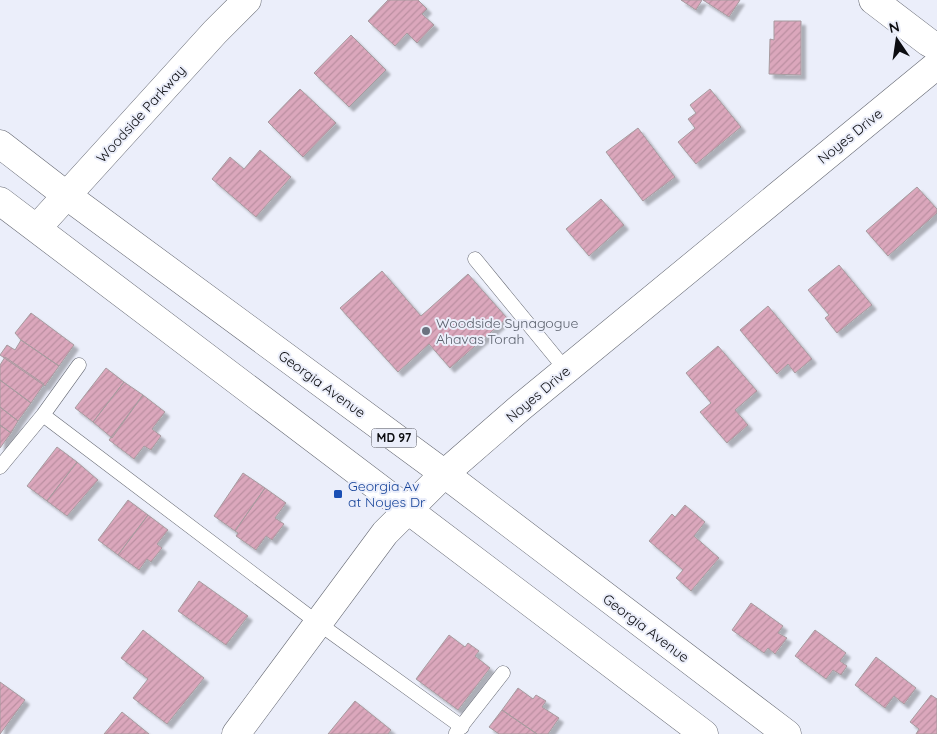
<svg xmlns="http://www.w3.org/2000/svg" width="937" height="734" font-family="Quicksand,sans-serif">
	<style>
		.building { fill: url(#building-hatch); stroke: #a79b9f; filter: url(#shadow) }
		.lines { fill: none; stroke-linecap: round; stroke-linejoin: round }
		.lane-casing { stroke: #656872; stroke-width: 15 }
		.street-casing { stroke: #656872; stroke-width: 29 }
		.primary-casing { stroke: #656872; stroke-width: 29 }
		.lane { stroke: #fff; stroke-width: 14 }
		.street { stroke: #fff; stroke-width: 28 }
		.primary { stroke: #fff; stroke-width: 28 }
		.worship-dot { fill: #6b7280; stroke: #ebeefa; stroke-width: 2 }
		.transit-dot { fill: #1a4fb4; stroke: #ebeefa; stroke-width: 2 }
		.labels { text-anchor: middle; stroke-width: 4; stroke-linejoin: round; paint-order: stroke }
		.shield { fill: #ebeefa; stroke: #4f5057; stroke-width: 1 }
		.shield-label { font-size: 12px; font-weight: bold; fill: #0c0d11 }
		.street-label { font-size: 14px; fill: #0c0d11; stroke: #ebeefa }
		.worship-label { font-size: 14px; fill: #5b616d; stroke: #ebeefa; text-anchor: start }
		.transit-label { font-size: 14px; fill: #164399; stroke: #ebeefa; text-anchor: start }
	</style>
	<defs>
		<pattern id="building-hatch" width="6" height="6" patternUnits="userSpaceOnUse" patternTransform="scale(1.25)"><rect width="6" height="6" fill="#dba7bc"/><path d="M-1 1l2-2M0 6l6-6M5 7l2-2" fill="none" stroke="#bb8fa1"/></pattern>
		<filter id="shadow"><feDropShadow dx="4.5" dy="4.5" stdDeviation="1" flood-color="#0004"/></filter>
	</defs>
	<rect width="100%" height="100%" fill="#ebeefa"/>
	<path class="building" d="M388 0H418L427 9 422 14 434 25 417 43 407 33 395 46 368 21Z
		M681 0H702L696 10Z
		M703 0H740L729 17Z
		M774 21H801V75L769 74 770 39 774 40Z
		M351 35 386 70 349 107 314 73Z
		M300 89 336 123 303 157 268 122Z
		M710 89 741 127 696 164 678 142 695 128 688 119 696 113 690 105Z
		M638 128 675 177 643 201 606 152Z
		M260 150 291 177 256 217 212 179 230 157 244 169Z
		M917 187 937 209V213L888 256 866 231Z
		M601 199 624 225 589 256 566 229Z
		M839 265 872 305 837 333 825 318 829 315 808 290Z
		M382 271 421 316 468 274 507 318 450 368 429 344 398 372 340 308Z
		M768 306 812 359 795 373 788 364 777 374 740 330Z
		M31 313 74 345 59 366 21 340 15 333Z
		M21 340 59 366 45 386 0 355 7 345 15 350Z
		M718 346 757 391 735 410 748 425 727 443 700 412 711 403 686 373Z
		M5 357 44 384 31 403 0 380V365Z
		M106 368 124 382 93 422 75 408Z
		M0 380 31 403 18 421 0 407Z
		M124 382 143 395 112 438 93 422Z
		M143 395 165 412 152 429 161 436 151 450 144 446 134 459 109 440Z
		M0 407 18 421 11 433 0 425Z
		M0 425 11 433 0 448Z
		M57 447 77 462 47 501 27 486Z
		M77 462 98 480 67 516 47 501Z
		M243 473 265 488 235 531 214 516Z
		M265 488 286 503 275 518 284 524 272 540 266 536 256 550 236 536 238 533 235 531Z
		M128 500 148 515 118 555 98 540Z
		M685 505 705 522 694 536 719 558 691 591 676 578 683 570 649 541 672 514 675 517Z
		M148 515 168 530 157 544 162 548 151 562 147 559 139 570 118 555Z
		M199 581 248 616 226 645 178 611Z
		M751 603 783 626 778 633 787 638 775 654 768 648 764 653 732 630Z
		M143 630 204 678 167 724 133 698 148 679 121 658Z
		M815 630 846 653 840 661 847 666 841 675 833 670 826 679 795 656Z
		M449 635 465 647 468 643 479 651 475 656 490 668 458 710 416 679Z
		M876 657 916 688 904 704 894 696 885 708 855 685Z
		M0 682 25 700 0 734Z
		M518 688 533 699 536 695 546 701 542 707 559 718 548 734H537L502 710Z
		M931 695 937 699V734H916L919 729 910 722Z
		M355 701 391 730 388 734H328Z
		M502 710 537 734H499L489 727Z
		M122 712 149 734H104Z"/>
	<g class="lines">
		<g class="lane-casing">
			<path id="lane" d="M475 259 566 370
				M43 415 318 623 462 727
				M0 467 43 415 79 365
				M456 733 503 673"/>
		</g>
		<g class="street-casing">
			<path id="street" d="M873 0 928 42 937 47
				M37 228 215 32 247 0
				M236 734 385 533 444 474 521 407 937 65"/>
		</g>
		<g class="primary-casing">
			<path id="primary" d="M0 144 66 195 442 472 787 734
				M0 201 704 734"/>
		</g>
		<use href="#lane" class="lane"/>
		<use href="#street" class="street"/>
		<use href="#primary" class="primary"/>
	</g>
	<circle class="worship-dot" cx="426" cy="331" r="5"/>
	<rect class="transit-dot" x="333" y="489" width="10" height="10" rx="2.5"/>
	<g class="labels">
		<rect class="shield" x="371.5" y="428.5" width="45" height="19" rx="4"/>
		<g class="shield-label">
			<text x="394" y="442">MD 97</text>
		</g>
		<g class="street-label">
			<text transform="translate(141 114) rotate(-48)" y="5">Woodside Parkway</text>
			<text transform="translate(850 136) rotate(-39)" y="5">Noyes Drive</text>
			<text transform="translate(322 384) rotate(36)" y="5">Georgia Avenue</text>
			<text transform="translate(538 394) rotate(-40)" y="5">Noyes Drive</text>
			<text transform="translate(646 628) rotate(37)" y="5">Georgia Avenue</text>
		</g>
		<g class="worship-label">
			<text x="436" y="328">Woodside Synagogue<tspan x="436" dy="16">Ahavas Torah</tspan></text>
		</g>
		<g class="transit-label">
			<text x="348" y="491">Georgia Av<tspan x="348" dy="16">at Noyes Dr</tspan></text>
		</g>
	</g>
	<g transform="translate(897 40) rotate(347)" stroke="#ebeefa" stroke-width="4" paint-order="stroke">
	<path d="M0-4L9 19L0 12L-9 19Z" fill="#0c0d11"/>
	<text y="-8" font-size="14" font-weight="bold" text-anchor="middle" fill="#0c0d11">N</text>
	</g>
</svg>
